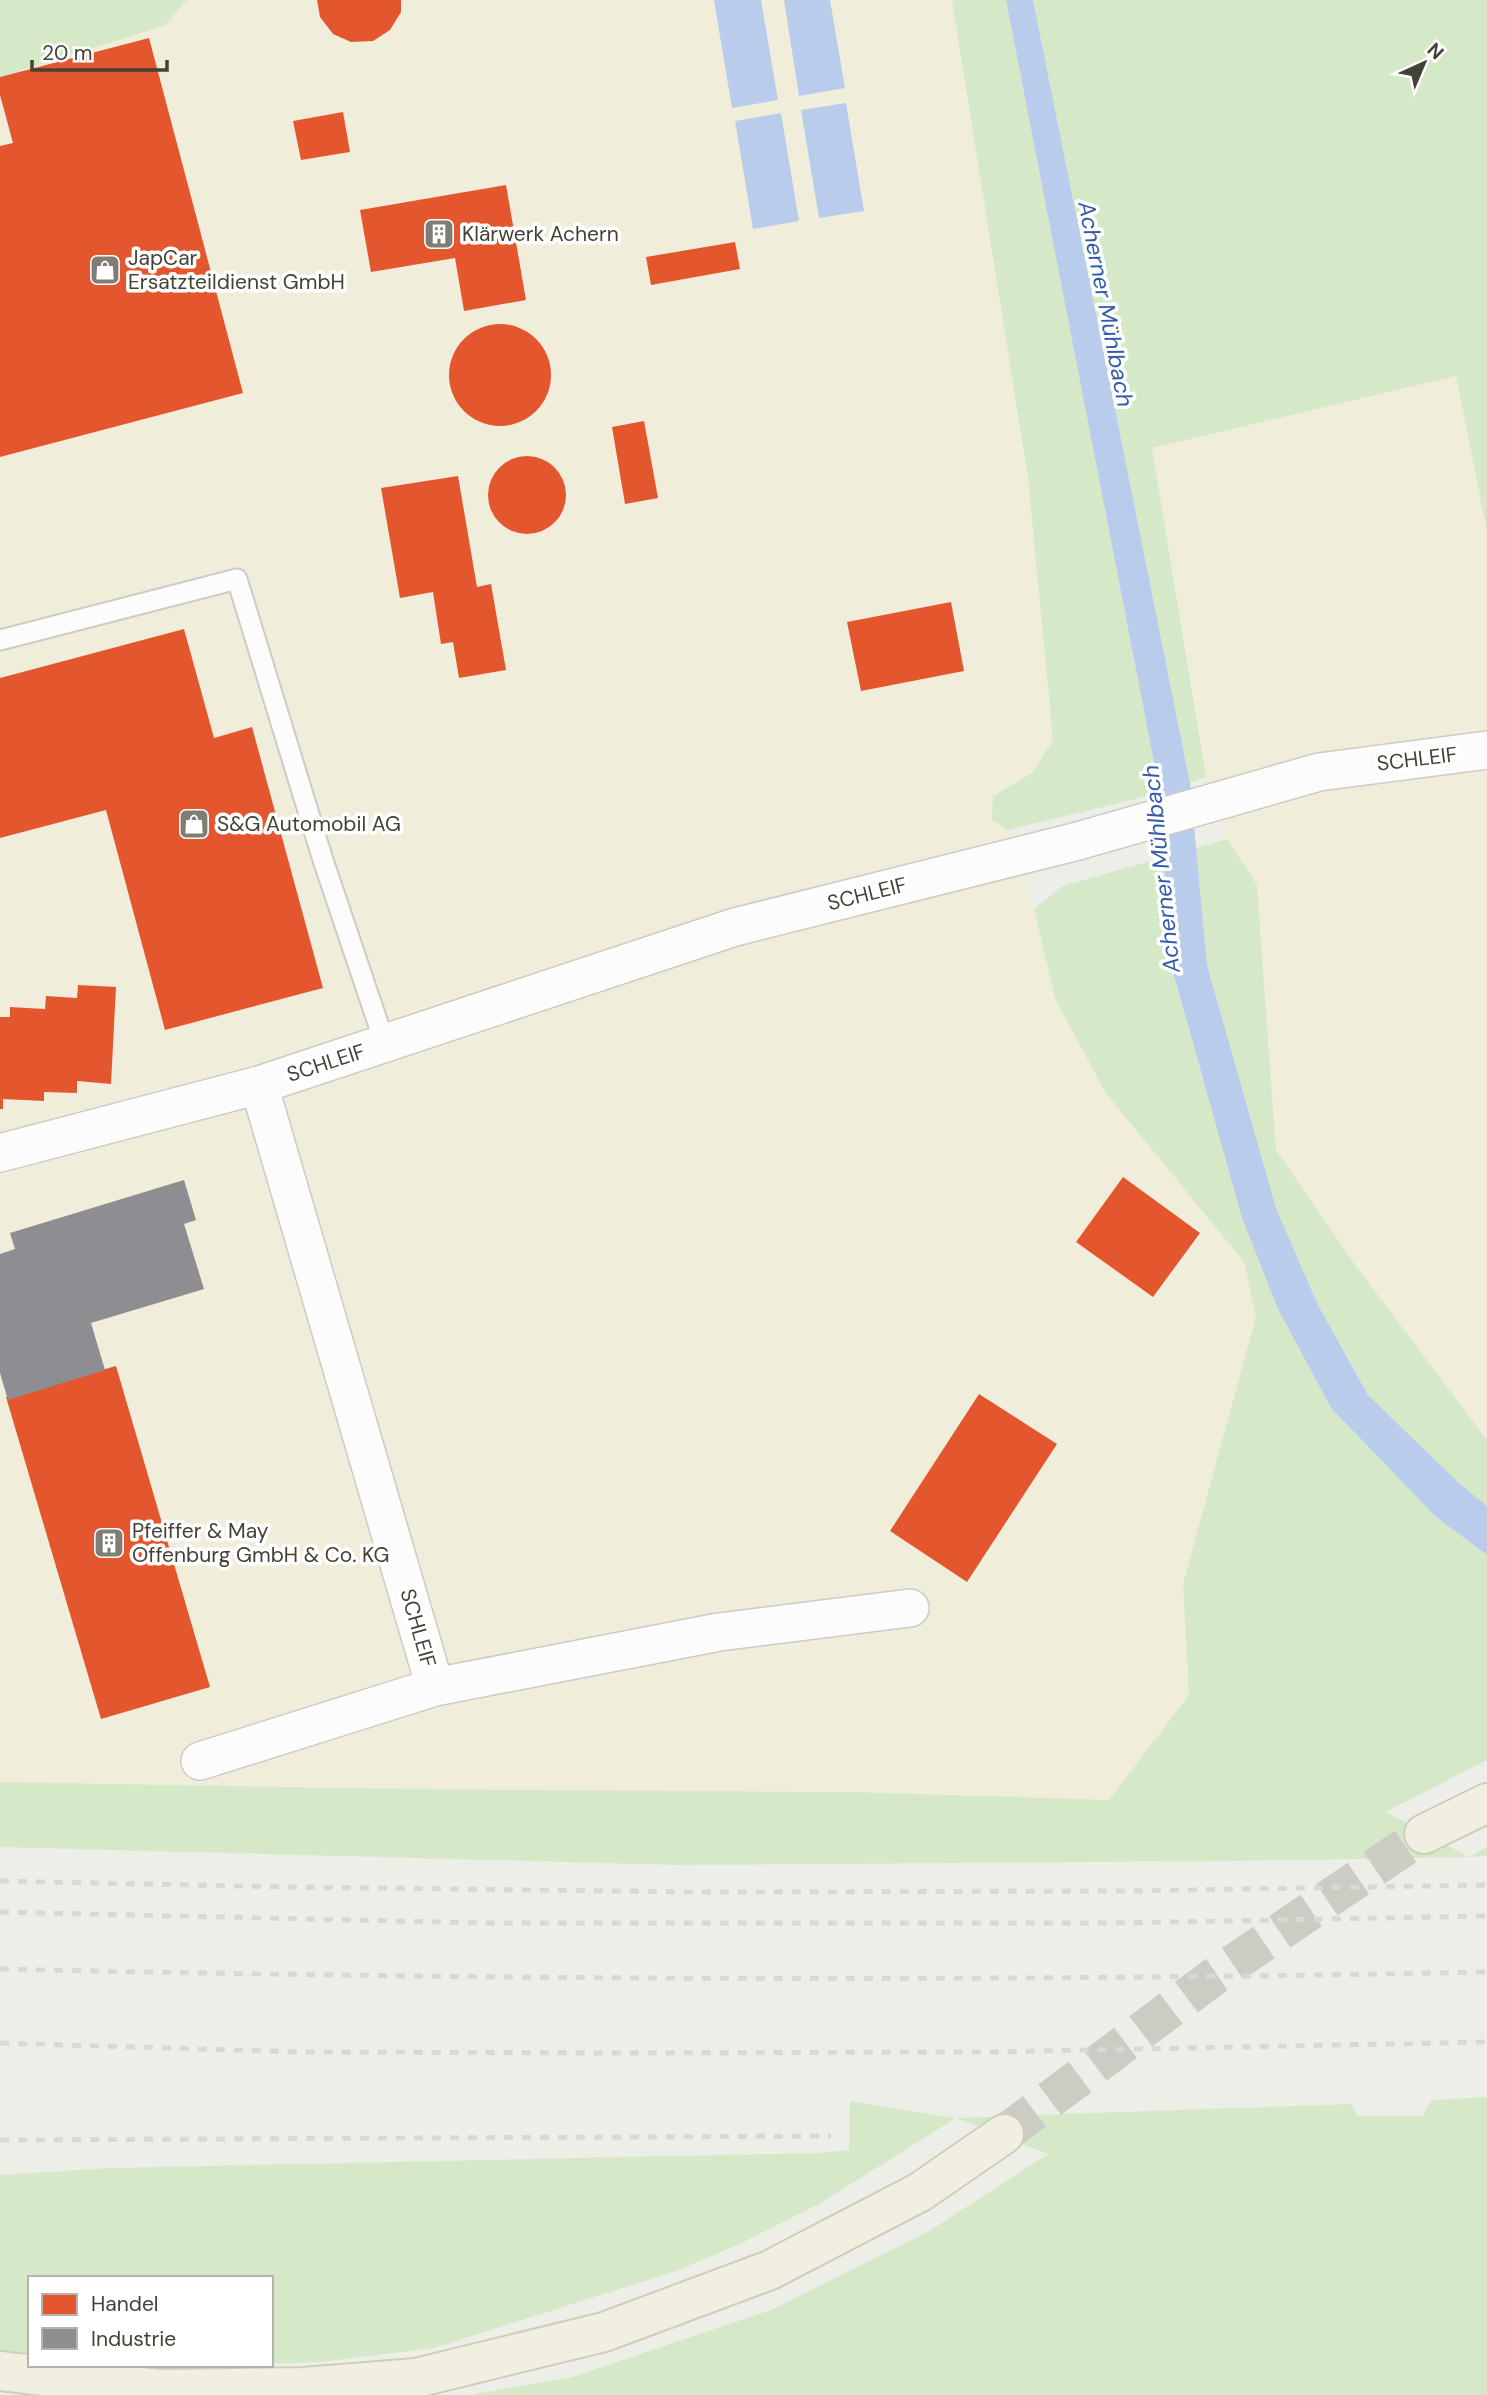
<svg xmlns="http://www.w3.org/2000/svg" width="1487" height="2395" font-family="'DM Sans',sans-serif">
	<style>
		.commercial { fill: #f1eddb }
		.green { fill: #d5e9c8 }
		.water { fill: #b9ccec }
		.shops { fill: #e4572e }
		.industry { fill: #8d8d92 }
		.lines { fill: none; stroke-linecap: round; stroke-linejoin: round }
		.primary-tunnel { stroke: #cccbc4; stroke-width: 38; stroke-dasharray: 38 19; stroke-linecap: butt }
		.lane-casing { stroke: #ccccc5; stroke-width: 23 }
		.street-casing { stroke: #ccccc5; stroke-width: 40 }
		.primary-casing { stroke: #d0ceb6; stroke-width: 42 }
		.lane { stroke: #fcfcfc; stroke-width: 19 }
		.street { stroke: #fcfcfc; stroke-width: 37 }
		.primary { stroke: #f0efe2; stroke-width: 38 }
		.rail { stroke: #d8d8d7; stroke-width: 5; stroke-dasharray: 9 9; stroke-linecap: butt }
		.labels { text-anchor: middle; stroke-width: 7; stroke-linejoin: round; paint-order: stroke }
		.poi-label { font-size: 21px; fill: #444135; stroke: #fff; text-anchor: start }
		.street-label { font-size: 21px; fill: #444135; stroke: #fff }
		.water-label { font-size: 23px; font-style: italic; fill: #325cab; stroke: #fff }
	</style>
	<rect width="100%" height="100%" fill="#eeeee8"/>
	<path class="commercial" d="M0 0H952L1028 478 1053 740 1032 773 993 796 992 820 1008 830 1034 909 1055 998 1105 1092 1244 1262 1256 1318 1183 1584 1189 1695 1109 1800 851 1792 392 1789 0 1782Z
		M1457 375 1487 532V1440L1358 1269 1276 1150 1257 885 1227 839 1206 777 1152 448Z"/>
	<path class="green" d="M0 0H187L164 26 0 77Z
		M952 0H1006L1160 793 1008 830 992 820 993 796 1032 773 1053 740 1028 478Z
		M1033 0H1487V532L1456 376 1152 448 1206 777 1190 783Z
		M1227 839 1257 885 1276 1150 1358 1269 1487 1440V1506L1460 1484 1368 1395 1318 1305 1276 1208 1207 965 1196 848Z
		M1164 857 1170 961 1242 1218 1278 1309 1331 1408 1436 1517 1487 1555V1760L1386 1812 1469 1857 1487 1847V1856L1469 1857 1241 1861 677 1865 0 1847V1782L392 1789 851 1792 1109 1800 1189 1695 1183 1584 1256 1317 1244 1262 1105 1092 1055 998 1034 909 1063 886Z
		M1487 2097V2395H470L572 2377 771 2310 926 2233 1048 2154 956 2118 819 2204 742 2243 676 2271 434 2348 320 2362 271 2364V2278H30V2355L0 2352V2175L109 2168 817 2153 849 2150 850 2101 956 2118 1351 2104 1358 2116H1422L1432 2100Z"/>
	<path class="water" d="M714 0H761L778 100 732 108Z
		M784 0H830L845 88 799 96Z
		M1006 0H1033L1190 783 1207 965 1276 1208 1318 1305 1368 1395 1460 1484 1487 1506V1555L1436 1517 1331 1408 1278 1309 1242 1218 1170 961 1160 793Z
		M846 103 864 211 819 218 801 110Z
		M781 113 799 221 753 229 735 121Z"/>
	<path class="shops" d="M317 0H401V12L390 30 373 41 351 42 333 34 320 17Z
		M149 38 243 393 0 457V146L13 143 0 95V77Z
		M343 112 350 152 301 160 293 121Z
		M506 185 526 300 464 311 455 258 371 272 360 210Z
		M735 242 740 269 651 285 646 257Z
		M449 375a51 51 0 1 1 102 0a51 51 0 1 1-102 0Z
		M644 421 658 498 625 504 612 427Z
		M488 495a39 39 0 1 1 78 0a39 39 0 1 1-78 0Z
		M458 476 477 587 491 584 506 670 459 678 453 642 441 644 433 592 400 598 381 488Z
		M951 602 964 671 861 691 847 622Z
		M184 629 214 738 252 727 323 988 165 1030 106 810 0 838V678Z
		M78 985 116 987 111 1084 77 1081V1093L44 1092V1101L3 1099V1109H0V1017H10V1007L45 1009 46 996 77 998Z
		M1123 1177 1200 1233 1153 1297 1076 1242Z
		M116 1366 210 1687 101 1719 6 1397Z
		M979 1394 1057 1444 967 1582 890 1531Z"/>
	<path class="industry" d="M184 1180 196 1220 184 1224 204 1289 91 1323 105 1370 8 1400 0 1373V1254L15 1249 10 1233Z"/>
	<g class="lines">
		<path class="primary-tunnel" d="M1004 2134 1216 1975 1424 1834"/>
		<g class="lane-casing">
			<path id="lane" d="M0 640 237 579 323 860 385 1044"/>
		</g>
		<g class="street-casing">
			<path id="street" d="M259 1085 435 1687 719 1632 910 1608
				M0 1153 259 1085 735 927 1078 841 1319 772 1487 750
				M200 1761 435 1687"/>
		</g>
		<g class="primary-casing">
			<path id="primary" d="M1424 1834 1487 1803
				M0 2371 158 2389 304 2387 416 2378 604 2332 770 2270 920 2192 1004 2134"/>
		</g>
		<use href="#lane" class="lane"/>
		<use href="#street" class="street"/>
		<use href="#primary" class="primary"/>
		<path class="rail" d="M0 1881 287 1887 706 1892 1121 1891 1487 1885
			M0 1912 483 1923H1117L1487 1916
			M0 1969C496 1980 991 1982 1487 1972
			M0 2043 301 2052 626 2053 990 2052 1487 2042
			M0 2140 831 2136"/>
	</g>
	<defs>
		<g id="building-square" transform="scale(1.575)"><rect x="-9" y="-9" width="18" height="18" rx="4" fill="#807e74" stroke="#fff"/><path d="M-4-6H4V6H1V3H-1V6H-4ZM-2.5-4.3h1.7v1.8h-1.7ZM.8-4.3h1.7v1.8H.8ZM-2.5-1h1.7V.8h-1.7ZM.8-1h1.7V.8H.8Z" fill="#fff"/></g>
		<g id="shop-square" transform="scale(1.575)"><rect x="-9" y="-9" width="18" height="18" rx="4" fill="#807e74" stroke="#fff"/><path d="M-5-2.5h2.3a2.7 3.5 0 0 1 5.4 0H5L5.5 6h-11ZM-1.5-2.5h3a1.5 2.3 0 0 0-3 0Z" fill="#fff"/></g>
	</defs>
	<g fill-rule="evenodd">
		<use href="#building-square" x="439" y="234"/>
		<use href="#shop-square" x="105" y="270"/>
		<use href="#shop-square" x="194" y="824"/>
		<use href="#building-square" x="109" y="1543"/>
	</g>
	<g class="labels">
		<g class="poi-label">
			<text x="462" y="241">Klärwerk Achern</text>
			<text x="128" y="265">JapCar<tspan x="128" dy="24">Ersatzteildienst GmbH</tspan></text>
			<text x="217" y="831">S&amp;G Automobil AG</text>
			<text x="132" y="1538">Pfeiffer &amp; May<tspan x="132" dy="24">Offenburg GmbH &amp; Co. KG</tspan></text>
		</g>
		<g class="street-label">
			<text transform="translate(1417 759) rotate(-7)" y="7">SCHLEIF</text>
			<text transform="translate(867 894) rotate(-14)" y="7">SCHLEIF</text>
			<text transform="translate(326 1063) rotate(-18)" y="7">SCHLEIF</text>
			<text transform="translate(418 1628) rotate(74)" y="7">SCHLEIF</text>
		</g>
		<g class="water-label">
			<text transform="translate(1106 304) rotate(79)" y="8">Acherner Mühlbach</text>
			<text transform="translate(1161 869) rotate(-96)" y="8">Acherner Mühlbach</text>
		</g>
	</g>
	<rect x="28" y="2276" width="245" height="91" fill="#ffffff" stroke="#b4b3ae" stroke-width="2"/>
	<rect x="42" y="2294" width="35" height="21" fill="#e4572e" stroke="#b4b3ae" stroke-width="2"/>
	<text x="91" y="2311" font-size="21" fill="#444135">Handel</text>
	<rect x="42" y="2328" width="35" height="21" fill="#8d8d92" stroke="#b4b3ae" stroke-width="2"/>
	<text x="91" y="2346" font-size="21" fill="#444135">Industrie</text>
	<g transform="translate(1424 63) rotate(44)" stroke="#ffffff" stroke-width="5" paint-order="stroke">
	<path d="M0-5L12 26L0 18L-12 26Z" fill="#444135"/>
	<text y="-10" font-size="19" font-weight="bold" text-anchor="middle" fill="#444135">N</text>
	</g>
	<path d="M32 60v10h135v-10" fill="none" stroke="#444135" stroke-width="3.5"/>
	<text x="42" y="60" font-size="21" fill="#444135" stroke="#ffffff" stroke-width="5" paint-order="stroke">20 m</text>
</svg>
